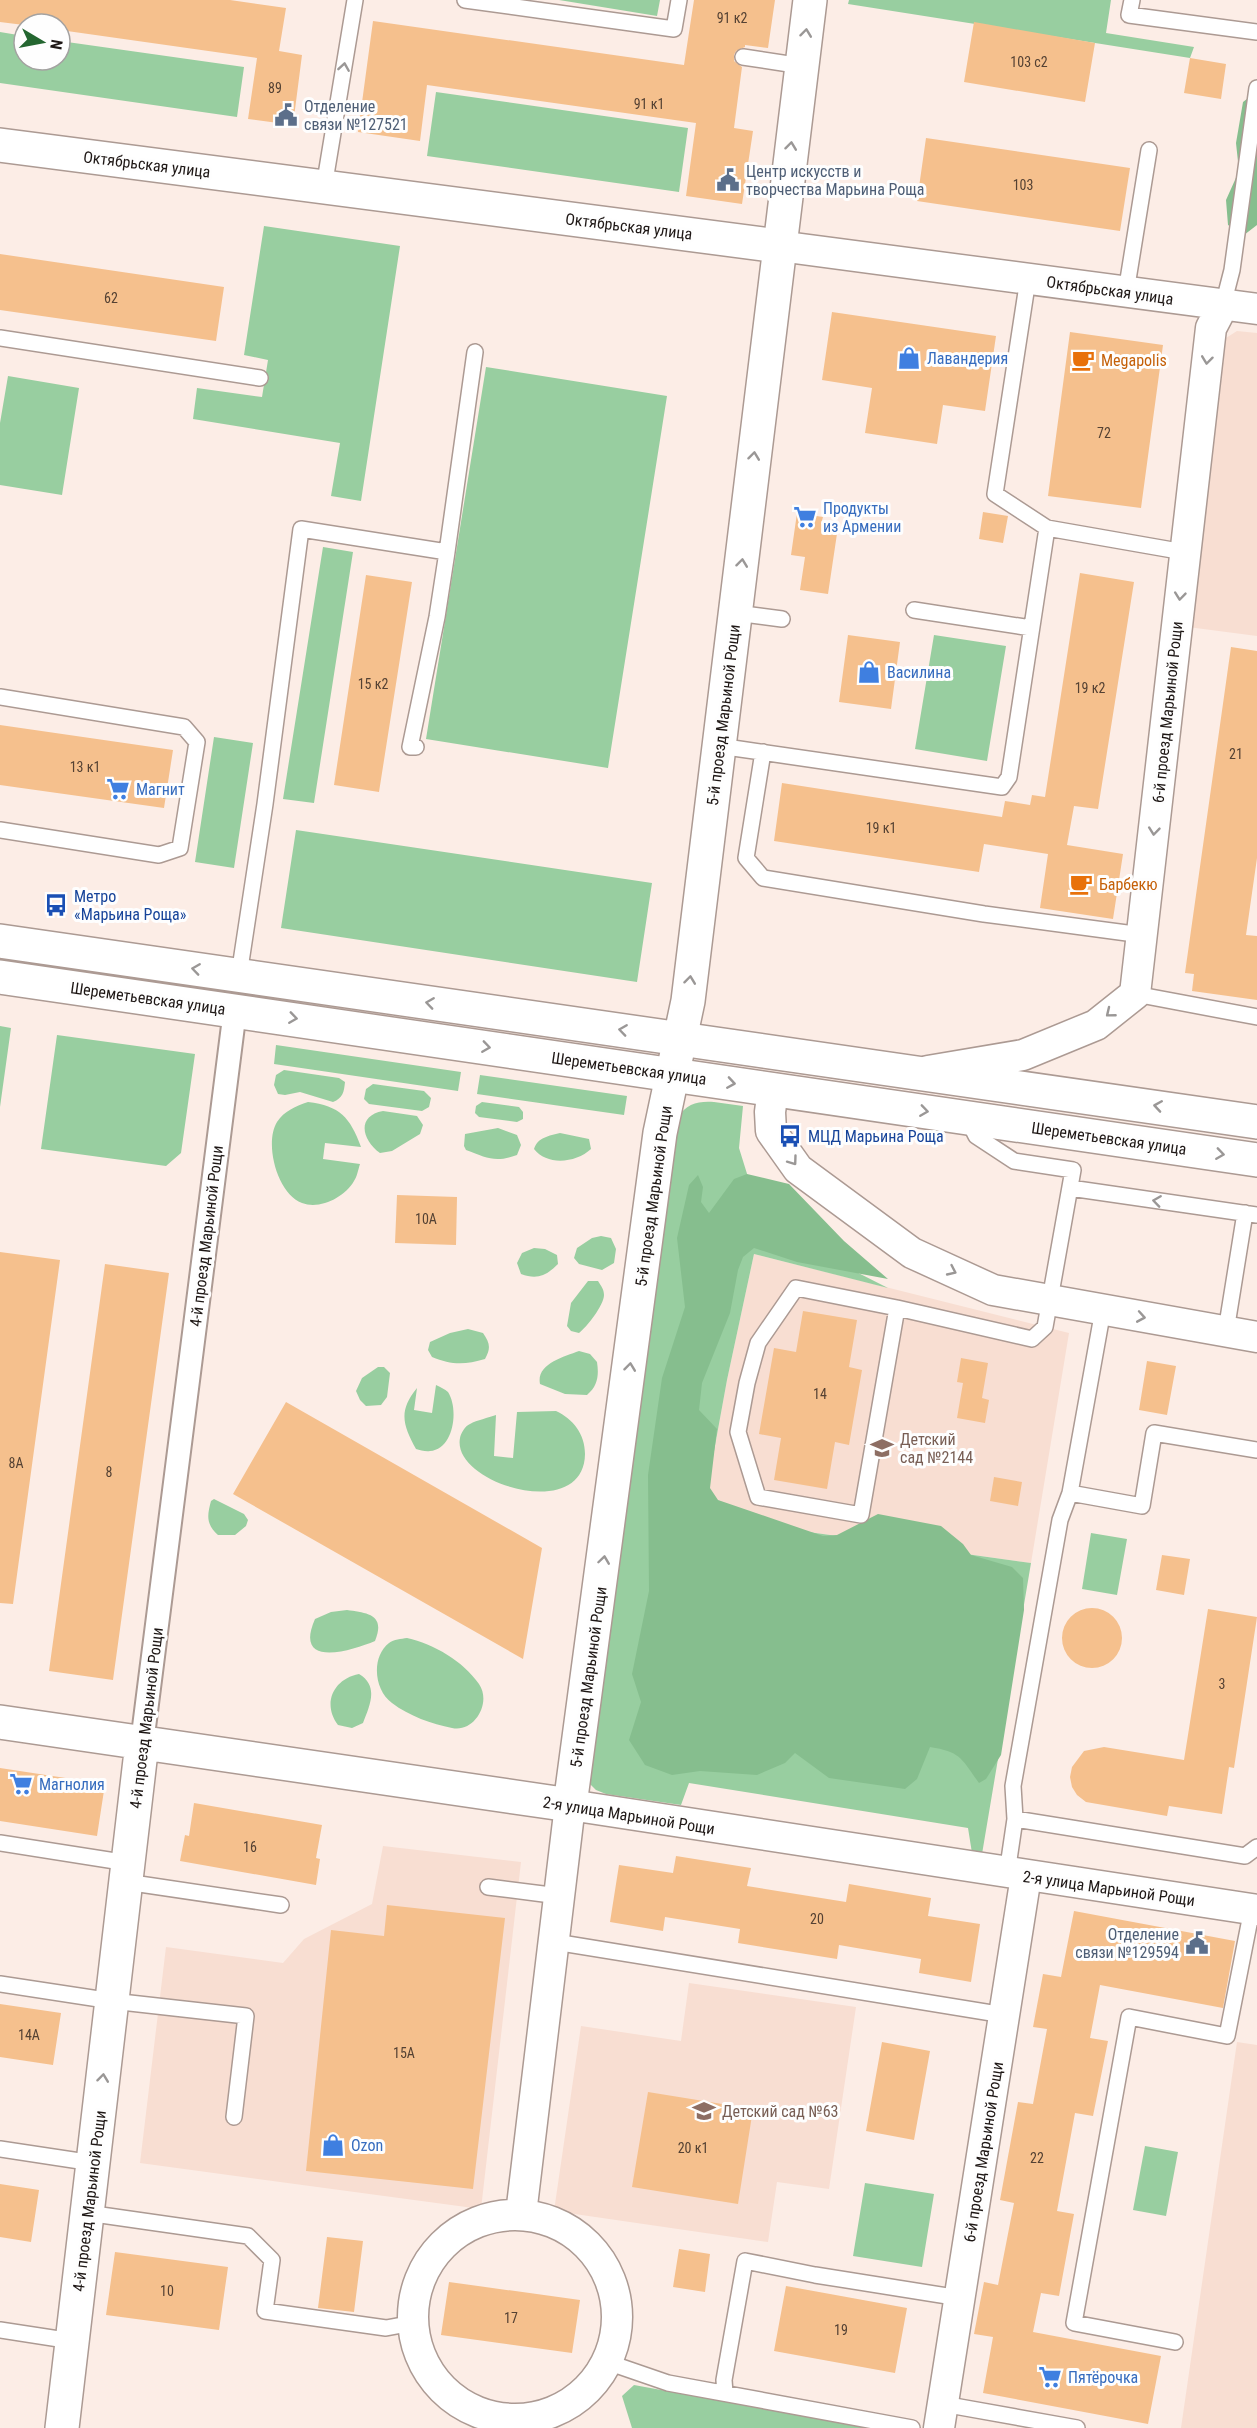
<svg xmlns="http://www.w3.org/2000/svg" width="1257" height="2428" font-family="'Roboto Condensed',sans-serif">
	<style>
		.built { fill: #f8ded2 }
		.green { fill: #98cea0 }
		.forest { fill: #86be8e }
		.building { fill: #f5c08d }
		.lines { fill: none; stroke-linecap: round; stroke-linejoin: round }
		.service-casing { stroke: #ac9a93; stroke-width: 18 }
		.pedestrian-casing { stroke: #ac9a93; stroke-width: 26 }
		.minor-casing { stroke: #ac9a93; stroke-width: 33 }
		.tertiary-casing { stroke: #ac9a93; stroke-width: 36 }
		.secondary-casing { stroke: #ac9a93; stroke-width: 36 }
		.service { stroke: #fff; stroke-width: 15 }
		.pedestrian { stroke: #fff; stroke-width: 22 }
		.minor { stroke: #fff; stroke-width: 30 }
		.tertiary { stroke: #fff; stroke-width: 33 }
		.secondary { stroke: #fff; stroke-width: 33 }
		.oneway { stroke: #9a9796 }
		.labels { text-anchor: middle; stroke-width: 6; stroke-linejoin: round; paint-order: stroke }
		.number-label { font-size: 14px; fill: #544133 }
		.service-label { font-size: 16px; fill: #4e5e75; stroke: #fefefe; text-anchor: start }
		.street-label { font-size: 16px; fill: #1e1715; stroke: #fefefe }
		.shop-label { font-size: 16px; fill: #366cbe; stroke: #fefefe; text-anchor: start }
		.food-label { font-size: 16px; fill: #c56008; stroke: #fefefe; text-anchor: start }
		.transit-label { font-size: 16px; fill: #164399; stroke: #fefefe; text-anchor: start }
		.education-label { font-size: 16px; fill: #785e54; stroke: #fefefe; text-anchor: start }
	</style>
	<rect width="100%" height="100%" fill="#fcede6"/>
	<path class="built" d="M1237 331 1257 333V636L1188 627 1218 343Z
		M754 1254 1069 1333 1031 1563 702 1517 727 1380Z
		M383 1846 521 1862 481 2209 140 2163 166 1947 283 1963 304 1939 372 1904Z
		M689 1983 856 2007 829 2189 777 2182 768 2242 554 2211 581 2026 681 2041Z
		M1237 2042 1257 2045V2428H1181Z"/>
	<path class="green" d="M559 0H660L657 16Z
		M849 0H1111L1106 33 1194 47 1190 58 848 4Z
		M0 32 24 36V60H60V41L244 67 237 117 0 83Z
		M436 92 688 128 679 192 427 156Z
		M264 226 400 246 361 501 331 496 340 443 193 419 197 388 262 397 268 360 244 355Z
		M486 367 667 396 608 768 426 739Z
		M8 376 79 388 62 495 0 485V423Z
		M323 547 353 552 314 803 283 799Z
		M934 635 1006 646 987 761 915 749Z
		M214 737 253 743 234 868 195 862Z
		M296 830 652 883 637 982 281 928Z
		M0 1026 11 1028 0 1107Z
		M57 1035 195 1054 181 1153 166 1166 41 1149Z
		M276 1045 461 1072 458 1091 274 1064Z
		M284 1070 339 1078 345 1082C344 1092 343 1098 333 1102L300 1092 285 1095 278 1094 274 1085 276 1075Z
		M480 1075 627 1096 624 1115 477 1094Z
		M373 1084 424 1091 431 1098 429 1107 422 1111 369 1104 364 1099 366 1089Z
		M308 1102C340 1106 350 1117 361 1147L325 1143 323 1159 360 1164C358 1170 357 1177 354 1181 345 1197 320 1210 302 1203 277 1194 264 1143 277 1122 284 1111 296 1106 308 1102Z
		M482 1102 519 1107 523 1112V1119L517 1122 479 1117 475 1113 476 1106Z
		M714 1102 743 1106 739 1148 753 1193 803 1245 888 1288 754 1254 727 1380 702 1517 1031 1563 982 1854 972 1853 968 1828 689 1783 681 1805 606 1794 596 1790 589 1783 678 1118C686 1103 699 1101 714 1102Z
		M383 1111 417 1116 423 1125 420 1134 392 1151 380 1153C362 1140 356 1116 383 1111Z
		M498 1128 517 1135 521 1145 517 1155C495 1163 487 1158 466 1150L464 1146 465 1134Z
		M560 1133 589 1139 591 1149C576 1163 547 1166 534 1149 538 1137 549 1136 560 1133Z
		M601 1236 611 1238 616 1249 614 1263 602 1270 579 1264 574 1258 577 1248 592 1238Z
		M534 1248 545 1249 557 1255 558 1264C546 1276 537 1280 521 1274L517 1263 522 1253Z
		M588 1281H598C601 1286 604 1289 604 1295 604 1305 587 1327 579 1333L571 1331 567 1326 571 1303Z
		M468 1329 483 1333C490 1343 491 1348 485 1359 465 1365 451 1365 432 1357L428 1350 430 1342 450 1333Z
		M579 1351 590 1354 597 1362C599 1375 598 1386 587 1395L565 1394 540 1384C536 1364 563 1357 579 1351Z
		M378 1367H384L390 1373 387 1397 381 1405 366 1406 360 1400 356 1391 362 1378Z
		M436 1385C440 1387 445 1389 448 1392 459 1409 454 1449 430 1451 426 1452 420 1450 416 1449 403 1425 398 1411 417 1388L414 1410 432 1413Z
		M556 1411C573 1419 585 1434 585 1454 584 1524 451 1483 460 1438 461 1433 465 1426 470 1424 477 1420 488 1418 496 1415L494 1456 513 1458 517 1412Z
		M214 1499 244 1514 248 1520 246 1526 235 1535H218C206 1524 207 1516 211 1501Z
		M1091 1533 1127 1539 1117 1595 1082 1589Z
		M347 1610C367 1613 386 1614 375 1641 351 1651 293 1669 315 1619L331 1612Z
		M407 1638C434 1644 463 1661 479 1684 492 1703 474 1733 452 1728 432 1724 409 1716 392 1703 374 1690 371 1657 389 1643 394 1639 401 1639 407 1638Z
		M359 1674C379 1686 370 1705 363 1723L352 1728 338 1725C322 1704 333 1679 359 1674Z
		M1145 2146 1178 2152 1166 2216 1133 2210Z
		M865 2183 934 2194 922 2267 853 2256Z
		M634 2385 869 2428H632L622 2396Z"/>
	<path class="forest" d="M1257 88V225L1244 235 1228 225 1226 200 1239 171 1236 143 1243 102 1256 92Z
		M747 1174 789 1184 844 1241 888 1279 797 1262 754 1248 743 1257 738 1270 730 1313 702 1383 699 1410 717 1429 710 1488 718 1500 823 1536 837 1535 878 1514 941 1526 963 1544 971 1555 1012 1567 1023 1578 1024 1610 1001 1755 986 1779 979 1783C961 1758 961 1752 930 1747L917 1779 905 1789 829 1778 795 1753 785 1763 757 1775 700 1771 672 1775 645 1765 629 1740 641 1702 632 1674 649 1591 648 1475 662 1378 685 1307 677 1238 689 1185 698 1175 703 1187 701 1202 709 1213 734 1179Z"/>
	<path class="building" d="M0 0H230L286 8 279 51 302 55 293 125 248 119 257 58 60 30V24L24 25 0 22Z
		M694 0H775L768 48 745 45V47L736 51 734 55V61L742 67 734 128 753 131 742 204 686 196 696 123 427 85 420 141 358 132 373 21 684 65Z
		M974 22 1095 43 1085 102 964 82Z
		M1190 58 1226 64 1221 99 1184 93Z
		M926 138 1130 168 1120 231 917 201Z
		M0 254 224 287 216 341 0 310Z
		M832 312 996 336 985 411 943 405 937 444 865 433 872 388 822 380Z
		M1070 332 1163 345 1141 508 1048 496Z
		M983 512 1008 516 1003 543 979 539Z
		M797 513 823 517 821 524 838 527 828 594 800 590 805 557 791 555Z
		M1080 573 1134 582 1098 809 1074 806 1067 845 1123 854 1113 919 1040 908 1048 854 984 844 979 872 774 841 782 783 1002 817 1005 801 1030 805 1032 795 1045 797Z
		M366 575 412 582 379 792 334 785Z
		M848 635 900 642 891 709 839 702Z
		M1231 647 1257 651V858L1246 935 1257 936V1000L1192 991 1194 974 1185 973Z
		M0 725 173 750 164 808 0 785Z
		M397 1195 457 1197 456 1245 395 1243Z
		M0 1252 60 1260 13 1604 0 1603Z
		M105 1264 169 1273 113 1680 49 1671Z
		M803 1311 857 1320 849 1367 862 1370 849 1445 835 1442 827 1489 774 1480 781 1438 759 1434 774 1348 796 1352Z
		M961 1358 988 1363 982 1398 989 1400 985 1423 957 1418 963 1383 957 1382Z
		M1147 1361 1176 1366 1167 1415 1139 1410Z
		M286 1402 542 1548 523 1659 233 1494Z
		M994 1477 1022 1482 1018 1506 990 1501Z
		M1162 1555 1190 1559 1184 1595 1156 1590Z
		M1062 1638a30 30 0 1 1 60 0a30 30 0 1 1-60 0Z
		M1208 1609 1257 1617 1234 1768 1229 1767 1222 1814 1169 1806 1167 1816 1086 1802 1077 1795 1072 1787 1070 1777 1072 1767 1084 1751 1104 1747 1184 1760Z
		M0 1768 105 1784 97 1836 0 1821Z
		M194 1803 322 1825 316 1858 320 1859 316 1885 180 1861 185 1835 189 1836Z
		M676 1856 751 1868 747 1886 846 1902 849 1884 931 1898 928 1916 980 1924 971 1982 919 1973 921 1959 839 1945 837 1959 738 1943 740 1929 665 1917 663 1931 610 1922 619 1865 673 1873Z
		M387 1905 505 1918 473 2189 306 2171 331 1930 384 1936Z
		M1074 1911 1235 1941 1223 2008 1100 1985 1090 2038 1108 2041 1093 2116 1075 2113 1057 2211 1074 2214 1059 2296 1041 2293 1033 2332 1161 2356 1148 2424 983 2393 993 2337 974 2334 984 2282 998 2285 1014 2203 1000 2200 1018 2102 1033 2104 1047 2029 1033 2027 1043 1974 1061 1977Z
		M0 2004 61 2013 53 2065 0 2057Z
		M882 2042 930 2051 914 2140 866 2131Z
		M648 2092 753 2109 738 2204 632 2187Z
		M0 2184 39 2190 31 2242 0 2237Z
		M327 2237 363 2241 354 2312 318 2308Z
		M679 2249 710 2254 705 2292 673 2287Z
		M115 2252 228 2267 219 2330 106 2315Z
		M449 2282 580 2300 572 2353 441 2335Z
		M786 2286 907 2308 895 2373 774 2351Z"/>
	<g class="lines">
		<g class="service-casing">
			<path id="service" d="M465 0 674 29 679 0
				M1132 0 1129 15 1257 32
				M743 57 802 66
				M324 187 355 0
				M1028 279 995 494 1047 528 1184 552
				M1126 292 1149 150
				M1223 305 1232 270 1257 88
				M0 338 260 378
				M447 552 475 352
				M914 610 1031 628
				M736 613 782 619
				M0 697 184 727 197 742 180 848 159 855 0 830
				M719 746 1002 787 1009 777 1047 528
				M763 752 746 858 763 878 984 914 1142 935
				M239 975 265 804 301 529 447 552 437 617 410 747H416
				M1135 994 1257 1017
				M1070 1188 1257 1215
				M796 1288 897 1308 861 1515 758 1497 738 1432 747 1383 758 1343Z
				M897 1308 1032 1339 1045 1327 1073 1170 1014 1161 976 1136 968 1120
				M1226 1331 1245 1213
				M1070 1493 1142 1506 1154 1433 1257 1450
				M1015 1819 1245 1856 1257 1847
				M0 1843 128 1863
				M1007 1873 1015 1819 1013 1786 1060 1520 1070 1493 1103 1310
				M126 1882 281 1905
				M488 1887 559 1896
				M555 1942 1004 2015
				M0 1984 112 2001 246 2016 234 2117
				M0 2149 93 2163
				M87 2213 248 2236 272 2260 265 2311 386 2328 413 2323
				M0 2330 72 2341
				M1175 2342 1074 2323 1129 2017 1227 2036 1252 1909
				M607 2362 668 2383 912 2428
				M725 2393 724 2380 745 2261 815 2275 960 2298
				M943 2404 1077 2428"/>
		</g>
		<g class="pedestrian-casing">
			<path id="pedestrian" d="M142 1743 235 1010"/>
		</g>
		<g class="minor-casing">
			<path id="minor" d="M779 246 1257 309
				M928 1071 1023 1055 1096 1025 1135 994 1211 328 1223 305
				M773 1089 770 1112 771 1131 798 1169 912 1253 993 1290 1257 1337
				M521 2214 570 1805 1257 1910
				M413 2317a102 102 0 1 1 204 0a102 102 0 1 1-204 0Z
				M939 2428 1026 1876"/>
		</g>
		<g class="tertiary-casing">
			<path id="tertiary" d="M0 145 779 246
				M0 1722 570 1805 660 1133 688 1001 810 0
				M62 2428 142 1743"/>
		</g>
		<g class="secondary-casing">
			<path id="secondary" d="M0 941 1257 1122
				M0 977 1257 1160"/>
		</g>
		<use href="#service" class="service"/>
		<use href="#pedestrian" class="pedestrian"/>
		<use href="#minor" class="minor"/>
		<use href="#tertiary" class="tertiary"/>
		<use href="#secondary" class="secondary"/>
	</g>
	<defs><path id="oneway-chevron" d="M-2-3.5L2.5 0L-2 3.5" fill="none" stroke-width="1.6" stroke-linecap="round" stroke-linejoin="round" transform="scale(1.5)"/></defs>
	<g class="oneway">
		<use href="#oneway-chevron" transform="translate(806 33) rotate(-83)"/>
		<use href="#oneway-chevron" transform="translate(344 67) rotate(-81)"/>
		<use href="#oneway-chevron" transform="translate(791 146) rotate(-83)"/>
		<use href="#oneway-chevron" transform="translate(1207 360) rotate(97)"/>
		<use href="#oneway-chevron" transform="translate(754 456) rotate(-83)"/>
		<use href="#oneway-chevron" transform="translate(742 563) rotate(-83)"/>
		<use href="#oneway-chevron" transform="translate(1180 596) rotate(96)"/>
		<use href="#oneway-chevron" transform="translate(1154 831) rotate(96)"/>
		<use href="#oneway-chevron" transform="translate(196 969) rotate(-172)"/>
		<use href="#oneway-chevron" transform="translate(690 980) rotate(-83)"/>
		<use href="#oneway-chevron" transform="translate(430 1003) rotate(-172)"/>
		<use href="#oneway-chevron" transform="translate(1110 1013) rotate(141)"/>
		<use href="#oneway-chevron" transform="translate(293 1018) rotate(8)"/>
		<use href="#oneway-chevron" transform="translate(623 1030) rotate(-172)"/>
		<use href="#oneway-chevron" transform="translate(486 1047) rotate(8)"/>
		<use href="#oneway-chevron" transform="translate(731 1083) rotate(9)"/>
		<use href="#oneway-chevron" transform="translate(1158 1106) rotate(-171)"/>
		<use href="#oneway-chevron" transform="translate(924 1111) rotate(8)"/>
		<use href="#oneway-chevron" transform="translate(1220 1154) rotate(8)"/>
		<use href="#oneway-chevron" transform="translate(793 1161) rotate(54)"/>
		<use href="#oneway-chevron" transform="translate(1157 1201) rotate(-172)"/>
		<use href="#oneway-chevron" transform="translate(952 1271) rotate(25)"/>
		<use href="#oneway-chevron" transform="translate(1141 1317) rotate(10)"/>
		<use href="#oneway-chevron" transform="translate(630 1367) rotate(-83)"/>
		<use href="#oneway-chevron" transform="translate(604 1560) rotate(-82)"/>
		<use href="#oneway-chevron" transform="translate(103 2078) rotate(-83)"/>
	</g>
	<defs>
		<g id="civic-bare" transform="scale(1.8)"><path d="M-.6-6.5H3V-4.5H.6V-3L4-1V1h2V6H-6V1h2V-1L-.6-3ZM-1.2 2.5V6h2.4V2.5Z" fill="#5c6f8a" stroke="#fefefe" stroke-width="2.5" paint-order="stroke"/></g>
		<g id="shop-bare" transform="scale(1.8)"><path d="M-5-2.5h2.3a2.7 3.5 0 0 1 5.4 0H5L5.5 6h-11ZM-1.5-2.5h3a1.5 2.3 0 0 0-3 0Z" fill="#3f7fe0" stroke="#fefefe" stroke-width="2.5" paint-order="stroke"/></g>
		<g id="cafe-bare" transform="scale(1.8)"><path d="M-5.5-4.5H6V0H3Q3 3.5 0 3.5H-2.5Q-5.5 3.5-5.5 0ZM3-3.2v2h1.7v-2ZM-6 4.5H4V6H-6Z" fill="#e8710a" stroke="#fefefe" stroke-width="2.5" paint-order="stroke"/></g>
		<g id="supermarket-bare" transform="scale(1.8)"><path d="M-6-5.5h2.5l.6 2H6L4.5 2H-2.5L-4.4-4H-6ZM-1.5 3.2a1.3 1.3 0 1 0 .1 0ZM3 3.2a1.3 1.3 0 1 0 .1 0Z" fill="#3f7fe0" stroke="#fefefe" stroke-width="2.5" paint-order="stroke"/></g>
		<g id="bus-bare" transform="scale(1.8)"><path d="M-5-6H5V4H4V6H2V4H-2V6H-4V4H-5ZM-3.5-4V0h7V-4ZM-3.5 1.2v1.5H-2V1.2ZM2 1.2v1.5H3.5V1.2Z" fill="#1a4fb4" stroke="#fefefe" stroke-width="2.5" paint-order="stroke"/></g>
		<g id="school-bare" transform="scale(1.8)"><path d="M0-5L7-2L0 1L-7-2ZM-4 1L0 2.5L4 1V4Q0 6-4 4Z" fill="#8d6e63" stroke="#fefefe" stroke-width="2.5" paint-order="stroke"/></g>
	</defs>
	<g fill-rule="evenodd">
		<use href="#civic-bare" x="286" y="115"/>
		<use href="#civic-bare" x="728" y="180"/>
		<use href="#shop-bare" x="909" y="358"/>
		<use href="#cafe-bare" x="1083" y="360"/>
		<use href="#supermarket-bare" x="805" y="517"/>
		<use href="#shop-bare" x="869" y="672"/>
		<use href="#supermarket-bare" x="118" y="789"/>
		<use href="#cafe-bare" x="1081" y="884"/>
		<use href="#bus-bare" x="56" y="905"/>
		<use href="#bus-bare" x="790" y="1136"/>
		<use href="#school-bare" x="882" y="1448"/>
		<use href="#supermarket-bare" x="21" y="1784"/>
		<use href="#civic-bare" x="1197" y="1943"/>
		<use href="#school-bare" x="704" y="2111"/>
		<use href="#shop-bare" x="333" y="2145"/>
		<use href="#supermarket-bare" x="1050" y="2377"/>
	</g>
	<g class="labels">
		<g class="number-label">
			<text x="732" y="23">91 к2</text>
			<text x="1029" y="67">103 с2</text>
			<text x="275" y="93">89</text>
			<text x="649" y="109">91 к1</text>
			<text x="1023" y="190">103</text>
			<text x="111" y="303">62</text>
			<text x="1104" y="438">72</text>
			<text x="373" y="689">15 к2</text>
			<text x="1090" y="693">19 к2</text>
			<text x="1236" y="759">21</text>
			<text x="85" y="772">13 к1</text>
			<text x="881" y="833">19 к1</text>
			<text x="426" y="1224">10А</text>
			<text x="820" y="1399">14</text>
			<text x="16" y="1468">8А</text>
			<text x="109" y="1477">8</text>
			<text x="1222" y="1689">3</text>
			<text x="250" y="1852">16</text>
			<text x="817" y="1924">20</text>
			<text x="29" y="2040">14А</text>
			<text x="404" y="2058">15А</text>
			<text x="693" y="2153">20 к1</text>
			<text x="1037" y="2163">22</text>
			<text x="167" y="2296">10</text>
			<text x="511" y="2323">17</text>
			<text x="841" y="2335">19</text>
		</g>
		<g class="service-label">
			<text x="304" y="112">Отделение<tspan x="304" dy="18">связи №127521</tspan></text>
			<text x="746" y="177">Центр искусств и<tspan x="746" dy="18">творчества Марьина Роща</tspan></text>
			<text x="1179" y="1940" text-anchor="end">Отделение<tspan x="1179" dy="18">связи №129594</tspan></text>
		</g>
		<g class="street-label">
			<text transform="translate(147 164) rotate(7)" y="6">Октябрьская улица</text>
			<text transform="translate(629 226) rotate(7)" y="6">Октябрьская улица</text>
			<text transform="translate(1110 290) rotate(8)" y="6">Октябрьская улица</text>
			<text transform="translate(1167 712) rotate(-84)" y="6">6-й проезд Марьиной Рощи</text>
			<text transform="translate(723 715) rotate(-83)" y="6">5-й проезд Марьиной Рощи</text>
			<text transform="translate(148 998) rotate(8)" y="6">Шереметьевская улица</text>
			<text transform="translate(629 1068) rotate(8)" y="6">Шереметьевская улица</text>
			<text transform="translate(1109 1138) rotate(8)" y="6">Шереметьевская улица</text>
			<text transform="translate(653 1196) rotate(-82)" y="6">5-й проезд Марьиной Рощи</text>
			<text transform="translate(206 1236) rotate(-83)" y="6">4-й проезд Марьиной Рощи</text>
			<text transform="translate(588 1677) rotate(-82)" y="6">5-й проезд Марьиной Рощи</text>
			<text transform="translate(146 1718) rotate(-83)" y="6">4-й проезд Марьиной Рощи</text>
			<text transform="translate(629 1815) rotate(9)" y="6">2-я улица Марьиной Рощи</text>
			<text transform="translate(1109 1888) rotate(8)" y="6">2-я улица Марьиной Рощи</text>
			<text transform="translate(983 2152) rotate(-81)" y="6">6-й проезд Марьиной Рощи</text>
			<text transform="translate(89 2201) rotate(-83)" y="6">4-й проезд Марьиной Рощи</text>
		</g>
		<g class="shop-label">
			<text x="927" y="364">Лавандерия</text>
			<text x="823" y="514">Продукты<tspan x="823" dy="18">из Армении</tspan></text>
			<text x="887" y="678">Василина</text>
			<text x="136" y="795">Магнит</text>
			<text x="39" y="1790">Магнолия</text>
			<text x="351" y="2151">Ozon</text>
			<text x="1068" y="2383">Пятёрочка</text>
		</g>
		<g class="food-label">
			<text x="1101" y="366">Megapolis</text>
			<text x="1099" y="890">Барбекю</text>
		</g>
		<g class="transit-label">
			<text x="74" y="902">Метро<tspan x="74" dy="18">«Марьина Роща»</tspan></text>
			<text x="808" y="1142">МЦД Марьина Роща</text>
		</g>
		<g class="education-label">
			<text x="900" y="1445">Детский<tspan x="900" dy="18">сад №2144</tspan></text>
			<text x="722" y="2117">Детский сад №63</text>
		</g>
	</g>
	<g transform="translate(42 42) rotate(100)"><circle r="28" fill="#fefefe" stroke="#a4a2a1" stroke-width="1.5"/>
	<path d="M0-4.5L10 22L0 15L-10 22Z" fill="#246630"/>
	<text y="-9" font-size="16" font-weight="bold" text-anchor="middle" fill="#1e1715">N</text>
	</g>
</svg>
